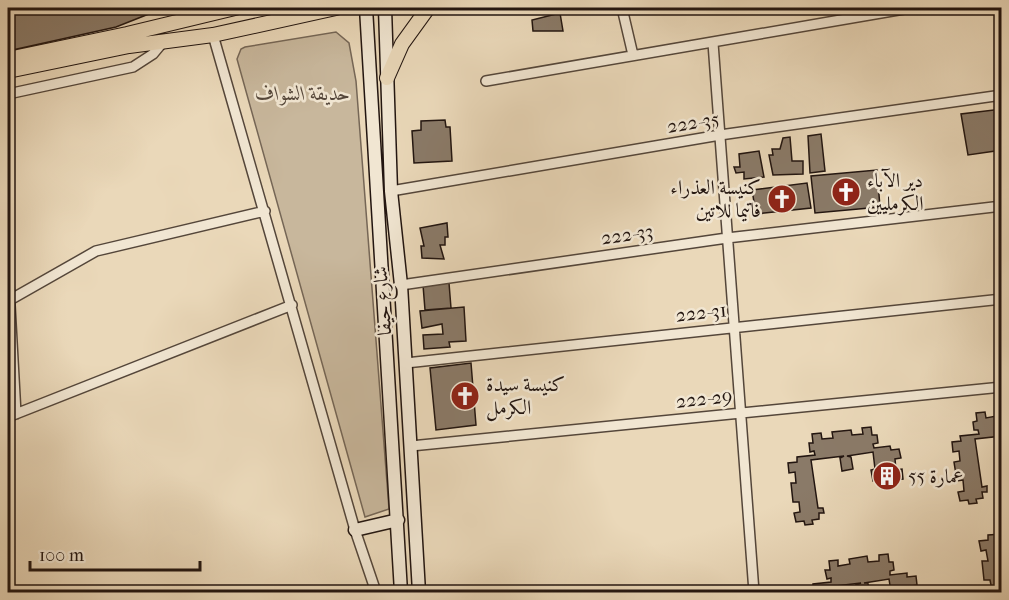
<svg xmlns="http://www.w3.org/2000/svg" width="1009" height="600" font-family="'IM FELL French Canon',Amiri,serif">
	<style>
		.green { fill: #c8b79c; stroke: #756656; stroke-width: 1.5 }
		.building { fill: #8a7a68; stroke: #221510; stroke-width: 1.5 }
		.lines { fill: none; stroke-linecap: round; stroke-linejoin: round }
		.minor-casing { stroke: #54463a; stroke-width: 12 }
		.secondary-casing { stroke: #221510; stroke-width: 15 }
		.primary-casing { stroke: #221510; stroke-width: 16 }
		.minor { stroke: #f1e6d2; stroke-width: 9 }
		.secondary { stroke: #f1e6d2; stroke-width: 12 }
		.primary { stroke: #ead8b9; stroke-width: 14 }
		.labels { text-anchor: middle; stroke-width: 5; stroke-linejoin: round; paint-order: stroke }
		.park-label { font-size: 20px; font-style: italic; fill: #54463a; stroke: #f1e6d2 }
		.street-label { font-size: 20px; fill: #221510; stroke: #f1e6d2 }
		.poi-label { font-size: 20px; fill: #221510; stroke: #f1e6d2; text-anchor: start }
	</style>
	<rect width="100%" height="100%" fill="#ead8b9"/>
	<filter id="stains"><feTurbulence type="fractalNoise" baseFrequency=".00333" numOctaves="4"/><feColorMatrix values="0 0 0 0 .2 0 0 0 0 .09 0 0 0 0 .02 0 0 0 .5 -.17"/></filter>
	<radialGradient id="worn" r=".72"><stop offset=".6" stop-color="#630" stop-opacity="0"/><stop offset="1" stop-color="#630" stop-opacity=".3"/></radialGradient>
	<path class="green" d="M336 32 349 43 356 81 389 509 365 517 237 59 241 49 245 47Z"/>
	<path class="building" d="M8 8H164L116 27 8 51Z
		M560 13 563 31H533L532 20Z
		M1002 109V150L968 155 961 114Z
		M445 120 446 127H450L452 161 414 163 412 131 421 130V121Z
		M821 134 825 171 810 173 808 136Z
		M790 137 792 161H803V174L773 175 769 155H773L772 149H780L783 138Z
		M759 151 764 177 744 179V172L736 173 734 167H740L739 154Z
		M877 170 880 207 815 213 811 176Z
		M807 183 811 208 756 214 752 190Z
		M447 223 448 237H445V245H440L444 259 422 258 421 246H424L420 228Z
		M449 283 451 308 425 310 423 285Z
		M464 307 466 341 449 342 450 347 424 349 423 335 443 334 442 324 422 328 420 311Z
		M471 363 476 425 436 430 430 368Z
		M1002 410V436L975 439 982 487 987 486V492H982L983 498 976 499 977 503 969 504 968 500 960 501 958 492 964 491 963 480 957 481 954 462 960 461 959 451 953 452 952 442 961 441 960 436 979 434 978 430H974L973 422 977 421 976 413 985 412 986 418 997 416 996 411Z
		M871 427 872 435H877L878 443 873 444 874 448 890 446 891 450 899 449 901 458 895 459 896 470 902 469 903 479 895 480V484L886 485 885 481H873L871 470 875 469 873 452 847 456 851 457 853 469 842 471 840 458 844 456 811 460 818 508H823L824 513H819V519L812 520 813 524 805 525 804 521 796 522 794 513 800 512 799 502H793L791 483H796L795 472 789 473 788 463 797 462V457L815 455 814 451 810 452 809 443H813L812 434 821 433 822 439 833 438 832 432 851 430 852 435 863 434 862 428Z
		M1002 534V592H986L992 590 990 580H984L982 561H988L986 550 981 551 979 541 988 540V535Z
		M888 554 889 562H893L894 570 890 571V575L907 573V577L916 576 917 585 911 586 912 592H891L889 579 864 583H868L869 592H857L856 585 861 583 828 587 829 592H805L804 590 813 589V584L831 582V578L827 579 825 570H830L829 561 838 560V566L850 564 849 559 867 556 868 562 879 561V555Z"/>
	<g class="lines">
		<g class="minor-casing">
			<path id="minor" d="M622 8 633 55
				M213 35 355 530 376 592
				M713 43 754 592
				M486 81 910 8
				M8 94 133 67 153 54 163 42
				M391 191 720 135 1002 95
				M8 269 16 414
				M401 285 727 238 1002 206
				M8 301 96 251 265 211
				M406 363 1002 299
				M8 417 292 305
				M411 446 1002 387"/>
		</g>
		<g class="secondary-casing">
			<path id="secondary" d="M366 8 401 592
				M385 8 391 191 401 285 419 592
				M355 530 398 520"/>
		</g>
		<g class="primary-casing">
			<path id="primary" d="M8 59 127 34 235 8
				M8 71 129 46 213 35 336 8
				M387 78 402 44 428 8"/>
		</g>
		<use href="#minor" class="minor"/>
		<use href="#secondary" class="secondary"/>
		<use href="#primary" class="primary"/>
	</g>
	<defs>
		<g id="church-disc" transform="scale(1.5)"><circle r="9.5" fill="#8f2418" stroke="#f1e6d2"/><path d="M-1.2-6h2.4v3.5h3.3v2.4h-3.3V6h-2.4V-.1h-3.3v-2.4h3.3Z" fill="#fff"/></g>
		<g id="building-disc" transform="scale(1.5)"><circle r="9.5" fill="#8f2418" stroke="#f1e6d2"/><path d="M-4-6H4V6H1V3H-1V6H-4ZM-2.5-4.3h1.7v1.8h-1.7ZM.8-4.3h1.7v1.8H.8ZM-2.5-1h1.7V.8h-1.7ZM.8-1h1.7V.8H.8Z" fill="#fff"/></g>
	</defs>
	<g fill-rule="evenodd">
		<use href="#church-disc" x="846" y="192"/>
		<use href="#church-disc" x="782" y="199"/>
		<use href="#church-disc" x="465" y="396"/>
		<use href="#building-disc" x="887" y="476"/>
	</g>
	<g class="labels">
		<g class="park-label">
			<text x="303" y="100">حديقة الشواف</text>
		</g>
		<g class="street-label">
			<text transform="translate(693 122) rotate(-9)" y="7">222-35</text>
			<text transform="translate(627 234) rotate(-8)" y="7">222-33</text>
			<text transform="translate(382 301) rotate(-94)" y="7">شارع حيفا</text>
			<text transform="translate(701 312) rotate(-6)" y="7">222-31</text>
			<text transform="translate(704 398) rotate(-6)" y="7">222-29</text>
		</g>
		<g class="poi-label">
			<text x="867" y="187">دير الآباء<tspan x="867" dy="23">الكرمليين</tspan></text>
			<text x="761" y="194" text-anchor="end">كنيسة العذراء<tspan x="761" dy="23">فاتيما للاتين</tspan></text>
			<text x="486" y="391">كنيسة سيدة<tspan x="486" dy="23">الكرمل</tspan></text>
			<text x="908" y="483">عمارة 55</text>
		</g>
	</g>
	<rect width="1009" height="600" fill="none" stroke="#ead8b9" stroke-width="30"/>
	<rect x="9" y="9" width="991" height="582" fill="none" stroke="#221510" stroke-width="3"/>
	<rect x="15" y="15" width="979" height="570" fill="none" stroke="#221510" stroke-width="1.5"/>
	<path d="M30 561v9h170v-9" fill="none" stroke="#221510" stroke-width="3"/>
	<text x="39" y="561" font-size="18" fill="#221510" stroke="#f1e6d2" stroke-width="4.5" paint-order="stroke">100 m</text>
	<rect width="100%" height="100%" filter="url(#stains)"/>
	<rect width="100%" height="100%" fill="url(#worn)"/>
</svg>
